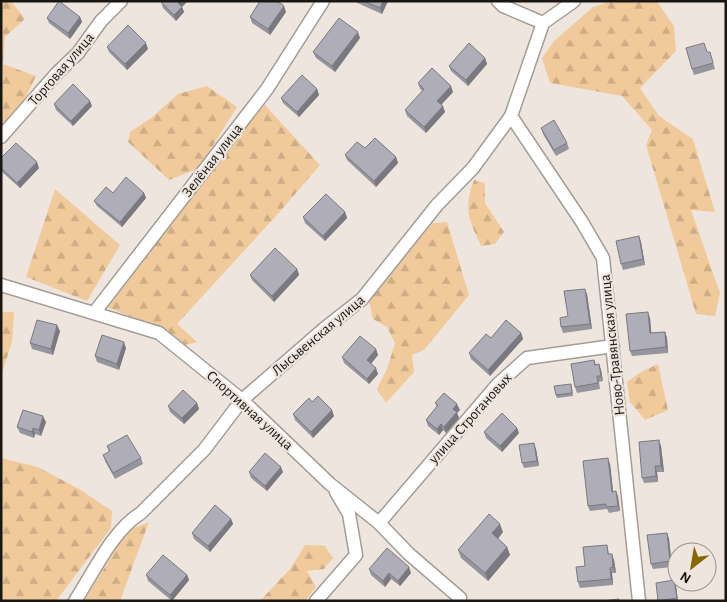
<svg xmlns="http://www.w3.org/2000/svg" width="727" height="602" font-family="'Alegreya Sans',sans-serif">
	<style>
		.forest { fill: url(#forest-firs) }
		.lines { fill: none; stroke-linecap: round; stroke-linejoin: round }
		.minor-casing { stroke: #a49d95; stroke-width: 15 }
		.minor { stroke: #fff; stroke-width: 12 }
		.wall { fill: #96959d }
		.shaded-wall { fill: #7a7980 }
		.building { fill: #afadb7; stroke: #7a7980 }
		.labels { text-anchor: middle; stroke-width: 4.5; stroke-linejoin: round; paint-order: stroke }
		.street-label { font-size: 15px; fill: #191613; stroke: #eee6de }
	</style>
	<defs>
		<pattern id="forest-firs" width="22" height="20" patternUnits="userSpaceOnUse" patternTransform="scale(1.25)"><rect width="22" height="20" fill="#f1ca9c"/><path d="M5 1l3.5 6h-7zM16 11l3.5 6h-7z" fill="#cead86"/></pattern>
	</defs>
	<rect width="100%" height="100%" fill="#eee6de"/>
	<path class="forest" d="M1 1H11L25 19 5 37 3 64 36 76 24 101 1 128Z
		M612 1H655L658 3 674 26 676 51 640 88 659 116 693 139 715 212 691 210 720 293 715 316 696 314 646 145 652 130 622 96 550 83 542 58 554 41 593 7Z
		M207 86 237 107 199 168 169 180 128 142 130 132 151 118 178 94Z
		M263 103 320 165 277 215 177 324 197 342 185 345 167 331 104 306 206 180Z
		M474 180 485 183V203L504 232 495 244 481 246C469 220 463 209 474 180Z
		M55 189 120 245 87 301 26 277Z
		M447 222 469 295 424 350 412 355 414 372 386 403 377 389 387 369 395 343 387 327 373 319 368 297 433 223Z
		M1 312H14L12 342 2 373Z
		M658 364 668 410 645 420 630 402 627 382 641 372Z
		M1 458 38 467 79 489 112 511 111 528 56 601H1Z
		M149 522 120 601H84L127 531Z
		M305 545 325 546 333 558 324 569 307 571 316 587 305 601H260L291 568Z"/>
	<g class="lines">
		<g class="minor-casing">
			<path id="minor" d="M498 1 503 6 543 23 574 1
				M511 116 582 222 603 258 639 601
				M1 137 57 73 78 53 101 21 121 1
				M1 285 159 333 242 400 330 484 379 523 409 554 460 598V601
				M94 313 267 89 323 1
				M379 523 498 384 527 358 613 346
				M75 601C94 572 112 531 141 513L204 450 242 400 325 328 362 299 437 205 473 168 511 116 543 23
				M316 601 356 555 349 514 336 492"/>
		</g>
		<use href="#minor" class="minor"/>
	</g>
	<path class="wall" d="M353 1H388L382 14Z
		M161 2 182 7 184 12 176 21 163 8Z
		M282 3 281 4 286 12 270 35 252 23 250 17Z
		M80 17 82 22 70 39 49 23 47 18Z
		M360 38 335 72 316 58 313 52Z
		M107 47 148 49 127 70 109 52Z
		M707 52H710L715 69 694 75 692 69Z
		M485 58 487 64 468 86 451 71 449 66Z
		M418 83 453 92 441 105 445 112 426 133 407 116 405 110 423 91 420 89Z
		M317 89 319 95 299 117 283 103 281 98Z
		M54 104 92 106 73 126 56 110Z
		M541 128 567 143 569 149 556 156 543 134Z
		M365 148 396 157 398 163 376 187 347 160 345 155Z
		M1 158 39 168 20 188 1 171Z
		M113 193H144L146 198 122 227 97 206 94 201Z
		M345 212 347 218 325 241 305 223 303 217Z
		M639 236 641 242 645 265 623 270 621 264Z
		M297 269 299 275 274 302 252 280 250 275Z
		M587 294 592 329 563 333 561 327 568 316Z
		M650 318 651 333 665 332 667 338 668 353 632 356 630 351Z
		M60 331 53 355 32 349 30 343Z
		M521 333 523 339 490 376 471 359 469 353 491 338Z
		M126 348 119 370 97 362 95 356Z
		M376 349 378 355 371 364 378 374 369 384 344 363 342 357Z
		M594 360 596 365 599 364 601 370 603 381 599 382 600 389 577 393 575 387Z
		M572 387 573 396 557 398 556 395Z
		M312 402 334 416 313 438 295 420 293 414Z
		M197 403 199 409 184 424 170 412 168 406Z
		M435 403 460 410 457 413 459 418 446 433 443 430 439 435 428 426 426 420 437 407Z
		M46 422 41 436 35 434 34 438 20 433 17 427Z
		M484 432 519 433 502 452 486 438Z
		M107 446 141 458 143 464 115 479 105 461 103 455 109 452Z
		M661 446 664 472H657L658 482 644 483 642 478Z
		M536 449 539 466 524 468 522 463Z
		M610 464 613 492 616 491 618 497 620 511 609 513 607 509 590 511 588 506Z
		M249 472H283L267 491 251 478Z
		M231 519 233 524 210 552 194 539 192 533Z
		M503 532 498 539 507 547 510 555 488 581 461 558 458 550Z
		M667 533 669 539 672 567 653 569 651 564Z
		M607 545 609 554 614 560 616 573H612L613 585 580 588 578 582 585 566Z
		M369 569 411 573 400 586 391 579 385 587 371 575Z
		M146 575H187L189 580 172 601 148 581Z
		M676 586 678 601H658Z"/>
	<path class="shaded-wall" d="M180 1H188L182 7 184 12 176 21 174 15 178 3Z
		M383 1H388L382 14 380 8Z
		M284 6 286 12 270 35 268 29Z
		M80 17 82 22 70 39 68 33Z
		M358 32 360 38 335 72 332 66Z
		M146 43 148 49 127 70 125 64Z
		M485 58 487 64 468 86 466 80Z
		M451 86 453 92 439 107 437 101Z
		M317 89 319 95 299 117 297 112Z
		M90 101 92 106 73 126 71 121Z
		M443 106 445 112 426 133 424 127Z
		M396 157 398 163 376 187 374 181Z
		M37 162 39 168 20 188 17 183Z
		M144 193 146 198 122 227 120 222Z
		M345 212 347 218 325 241 323 236Z
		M639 236 641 242 645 265 643 259Z
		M297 269 299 275 274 302 272 296Z
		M585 289 587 294 592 329 590 324Z
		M648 312 650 318 652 339 650 333Z
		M57 325 60 331 53 355 51 349Z
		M665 332 667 338 668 353 666 347Z
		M521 333 523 339 490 376 488 370Z
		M124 342 126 348 119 370 117 364Z
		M376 349 378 355 369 366 367 360Z
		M599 364 601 370 603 381 601 376Z
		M376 368 378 374 369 384 367 379Z
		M197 403 199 409 184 424 182 418Z
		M457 404 460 410 457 413 459 418 446 433 444 427 453 409Z
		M332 410 334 416 313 438 311 432Z
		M43 416 46 422 41 436 39 430Z
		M441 424 443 430 439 435 437 429Z
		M33 428 35 434 34 438 32 432Z
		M517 428 519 433 502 452 500 446Z
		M659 440 661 446 664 472 661 466Z
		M534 443 536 449 539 466 537 461Z
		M608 458 610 464 614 498 612 492Z
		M655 466 657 472 658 482 656 476Z
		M281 467 283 472 267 491 265 486Z
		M616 491 618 497 620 511 618 506Z
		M231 519 233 524 210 552 208 546Z
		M500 524 503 532 495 542 492 533Z
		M667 533 669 539 672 567 670 561Z
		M507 547 510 555 488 581 485 573Z
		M612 554 614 560 616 573 613 567Z
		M409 567 411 573 400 586 398 581Z
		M610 568 612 573 613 585 611 579Z
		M389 573 391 579 385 587 383 581Z
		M187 575 189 580 172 601 170 595Z
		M674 580 676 586 678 601 677 598Z"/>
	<path class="building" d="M59 1 80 17 68 33 47 18Z
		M162 1H180L178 3 182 7 174 15 161 2Z
		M260 1H277L284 6 268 29 250 17Z
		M364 1H383L380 8Z
		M339 18 358 32 332 66 313 52Z
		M128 25 146 43 125 64 107 47Z
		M469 43 485 58 466 80 449 66Z
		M704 43 707 52H710L713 63 692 69 686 48Z
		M432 68 451 86 437 101 443 106 424 127 405 110 424 89 418 83Z
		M302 75 317 89 297 112 281 98Z
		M73 84 90 101 71 121 54 104Z
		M554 120 567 143 554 150 541 128Z
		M375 138 396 157 374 181 345 155 357 142 365 148Z
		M16 143 37 162 17 183 1 168V158Z
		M126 177 144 193 120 222 94 201 106 187 113 193Z
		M326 194 345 212 323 236 303 217Z
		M639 236 643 259 621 264 616 241Z
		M275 248 297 269 272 296 250 275Z
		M585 289 590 324 561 327 560 318 568 316 564 291Z
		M648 312 650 333 665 332 666 347 630 351 626 314Z
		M37 320 57 325 51 349 30 343Z
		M506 320 521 333 488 370 469 353 486 334 491 338Z
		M102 335 124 342 117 364 95 356Z
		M360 336 376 349 367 360 376 368 367 379 342 357Z
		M594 360 595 365 599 364 601 376H597L598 383 575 387 571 364Z
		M571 384 572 393 556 395 554 386Z
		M183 390 197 403 182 418 168 406Z
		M444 393 457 404 453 409 457 412 444 427 441 424 437 429 426 420 438 405 435 403Z
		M318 396 332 410 311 432 293 414 309 398 312 402Z
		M23 410 43 416 39 430 33 428 32 432 17 427Z
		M502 413 517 428 500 446 484 432Z
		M127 435 141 458 113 473 103 455 110 451 107 446Z
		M659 440 661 466H655L656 476 642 478 639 442Z
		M534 443 537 461 522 463 519 445Z
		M265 453 281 467 265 486 249 472Z
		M608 458 612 492 616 491 618 506 606 507V504L588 506 583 461Z
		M215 505 231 519 208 546 192 533Z
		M489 514 500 524 492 533 507 547 485 573 458 550Z
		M667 533 670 561 651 564 647 535Z
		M607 545 608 554H612L613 567 610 568 611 579 578 582 576 567 585 566 583 547Z
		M387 548 409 567 398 581 389 573 383 581 369 569Z
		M163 555 187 575 170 595 146 575Z
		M674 580 677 598 658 601 656 583Z
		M619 599V601H603Z"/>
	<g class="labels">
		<g class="street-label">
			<text transform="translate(61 69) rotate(-49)" y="5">Торговая улица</text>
			<text transform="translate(212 160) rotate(-52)" y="5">Зелёная улица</text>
			<text transform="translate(318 335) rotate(-40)" y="5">Лысьвенская улица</text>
			<text transform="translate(612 345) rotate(-96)" y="5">Ново-Травянская улица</text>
			<text transform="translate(250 410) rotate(42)" y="5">Спортивная улица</text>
			<text transform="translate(470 418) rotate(-48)" y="5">улица Строгановых</text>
		</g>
	</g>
	<rect width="727" height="602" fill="none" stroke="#191613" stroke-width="5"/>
	<g transform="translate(692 567) rotate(211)"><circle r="24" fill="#eee6de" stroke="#99938d"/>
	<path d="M0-4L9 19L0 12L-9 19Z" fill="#886602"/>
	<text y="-8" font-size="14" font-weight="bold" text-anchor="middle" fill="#191613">N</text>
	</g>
</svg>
